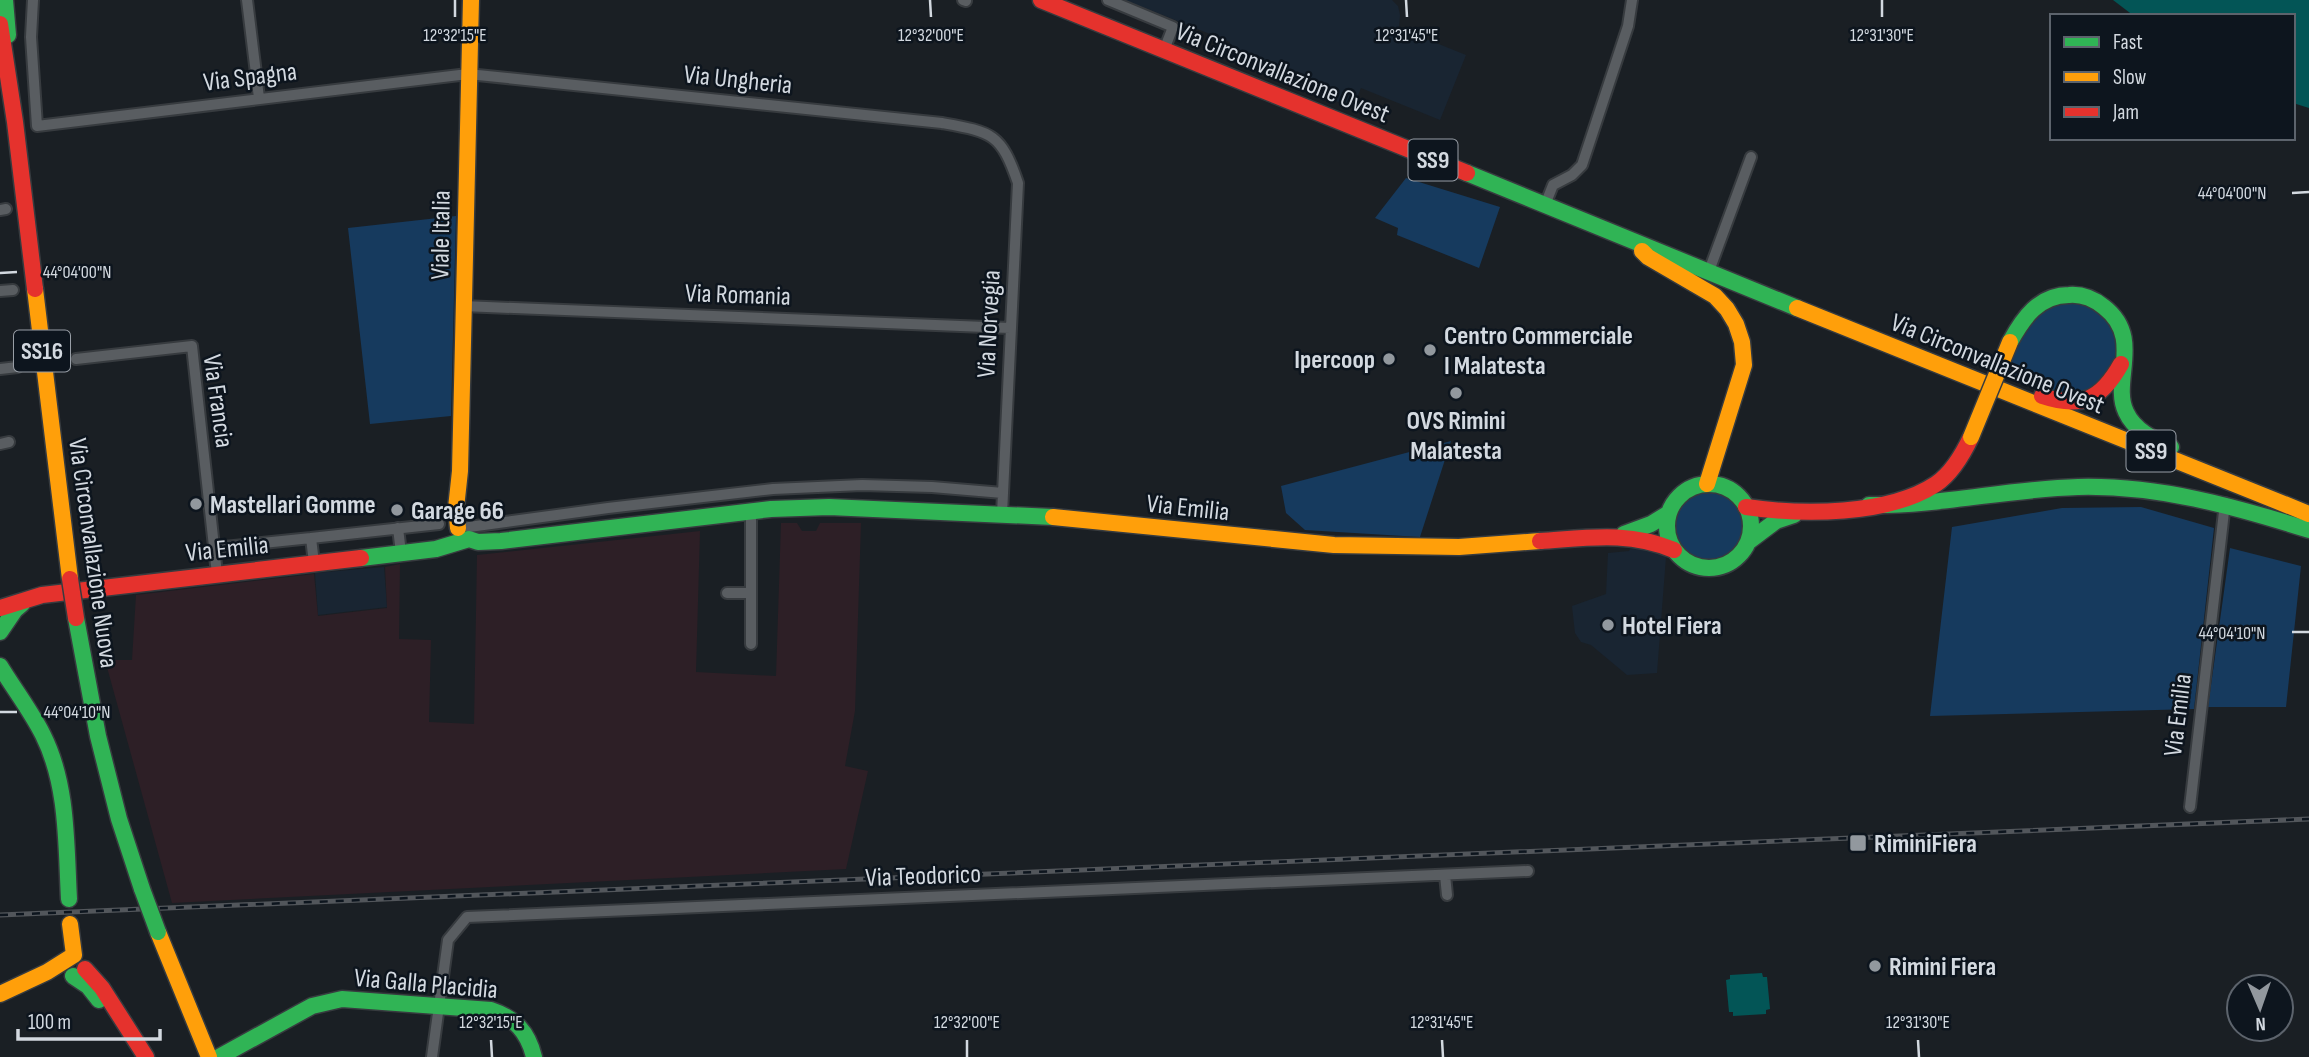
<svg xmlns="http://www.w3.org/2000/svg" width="2309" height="1057" font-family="'Sofia Sans Condensed',sans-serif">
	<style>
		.built { fill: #192532 }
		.industrial { fill: #2d1f26 }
		.green { fill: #163a5e }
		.water { fill: #035556 }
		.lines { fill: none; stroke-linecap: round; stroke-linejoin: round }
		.street-casing { stroke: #373b3f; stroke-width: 14 }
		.fast-casing { stroke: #373b3f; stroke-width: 19 }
		.slow-casing { stroke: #373b3f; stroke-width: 19 }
		.jam-casing { stroke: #373b3f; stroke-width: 19 }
		.street { stroke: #595d61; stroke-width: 10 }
		.fast { stroke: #30b455; stroke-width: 16 }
		.slow { stroke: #ff9f0a; stroke-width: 16 }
		.jam { stroke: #e5322d; stroke-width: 16 }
		.rail-casing { stroke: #52565b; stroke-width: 5 }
		.rail { stroke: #0d151e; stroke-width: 2.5; stroke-dasharray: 8; stroke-linecap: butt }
		.fast-bridge-casing { stroke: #373b3f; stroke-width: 19; stroke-linecap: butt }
		.slow-bridge-casing { stroke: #373b3f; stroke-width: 19; stroke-linecap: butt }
		.jam-bridge-casing { stroke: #373b3f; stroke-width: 19; stroke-linecap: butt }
		.fast-bridge { stroke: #30b455; stroke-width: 16 }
		.slow-bridge { stroke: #ff9f0a; stroke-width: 16 }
		.jam-bridge { stroke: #e5322d; stroke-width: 16 }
		.ticks { fill: none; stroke: #d3d9e0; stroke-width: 2.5 }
		.poi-dot { fill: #92989e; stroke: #0d151e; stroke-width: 2.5 }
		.labels { text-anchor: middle; stroke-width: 5; stroke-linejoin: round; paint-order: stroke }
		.shield { fill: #0d151e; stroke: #989ea6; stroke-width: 2 }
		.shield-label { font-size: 24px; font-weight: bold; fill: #d3d9e0 }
		.street-label { font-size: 26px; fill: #d3d9e0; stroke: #0d151e }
		.poi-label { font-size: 26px; font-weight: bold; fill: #d3d9e0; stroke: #0d151e; text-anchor: start }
		.ticks-label { font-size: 18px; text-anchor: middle; fill: #d3d9e0; stroke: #0d151e; stroke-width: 5; stroke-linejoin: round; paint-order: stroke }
	</style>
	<rect width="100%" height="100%" fill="#1a1f24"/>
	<path class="built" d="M1125 0H1392L1398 6 1400 15 1399 28 1466 55 1440 120 1361 88 1353 108 1224 55 1230 42Z
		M1631 547 1651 549 1666 557 1657 673 1627 675 1591 645 1581 642 1575 633 1572 606 1606 594 1608 553 1629 551Z
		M384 567 387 607 318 615 315 573Z"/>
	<path class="industrial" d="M781 523H797L802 531H816L820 523H861L855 711 845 766 868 771 846 869 172 903 105 660H132L136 595 314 574 318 616 387 608 385 567 400 564 399 639 431 640 429 722 474 724 477 555 700 531 696 672 776 676Z"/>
	<path class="green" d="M1406 178 1500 207 1479 268 1397 235 1398 228 1375 218Z
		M456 216 451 416 370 424 348 228Z
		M2079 302 2103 313 2115 331 2119 350 2116 365 2098 389 2061 398 2005 375C2016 350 2026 311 2056 303 2063 302 2072 302 2079 302Z
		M1451 441 1420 537 1305 530 1286 513 1281 486Z
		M1674 526a35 35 0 1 1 70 0a35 35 0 1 1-70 0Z
		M2141 507 2214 528 2194 709 1930 716 1952 527 2062 508Z
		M2230 548 2301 566 2286 707H2208Z"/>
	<path class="water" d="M2113 0H2309V108L2293 103V16H2134Z
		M1762 973 1763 977H1767L1770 1009 1766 1010V1014L1733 1016V1012H1729L1726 980 1730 979V975Z"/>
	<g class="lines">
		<g class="street-casing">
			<path id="street" d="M33 0 31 37 37 126 468 74 942 123C992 132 1001 133 1018 183L1002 514
				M247 0 259 98
				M963 0 966 1
				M1108 0 1173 27 1164 50
				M1545 205 1553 185 1572 175 1582 165 1628 26 1632 0
				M0 210 6 209
				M1709 271 1751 157
				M0 291 13 290
				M463 306 1010 328
				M76 359 192 346 217 574
				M0 369 18 367
				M0 444 9 442
				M469 527 608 508 773 489 862 485 932 487 1003 493
				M398 528 401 553
				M214 548 311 538
				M314 563 311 538 439 524
				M727 593H751
				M751 644V512
				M2190 807 2225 503
				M1445 875 1447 895
				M432 1057 448 940 467 917 1528 871"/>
		</g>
		<g class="fast-casing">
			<path id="fast" d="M5 0 8 35
				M1467 173 1797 308
				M2010 342C2023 318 2039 295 2069 295 2081 294 2094 299 2104 307 2144 338 2111 381 2126 412 2134 430 2153 439 2171 447
				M1667 526a42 42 0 1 1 84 0a42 42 0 1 1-84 0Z
				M1869 505C1939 506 2008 489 2078 487 2157 485 2234 506 2309 530
				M1624 534 1651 524 1669 513
				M1748 542 1776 521 1794 515
				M361 558 436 549 469 539 478 542 501 541 771 509 829 507 1053 517
				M76 618 98 736 119 819 142 889
				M0 632 15 610 22 604
				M0 666C14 689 31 711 43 735 68 785 66 844 69 899
				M73 976 88 986 99 1000
				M219 1057 312 1006 342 999 491 1010C515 1018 528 1032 534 1057"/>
		</g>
		<g class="slow-casing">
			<path id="slow" d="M1642 251 1648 257 1715 296 1727 309 1736 324 1742 342 1744 365 1707 484
				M35 289 70 579
				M1797 308 2309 514
				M1053 517 1334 545 1459 547 1540 541
				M458 528 456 508 460 471 471 0
				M70 924 74 955
				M158 932 209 1057
				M0 994 47 972 74 955"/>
		</g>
		<g class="jam-casing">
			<path id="jam" d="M1041 0 1467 173
				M0 24 15 122 35 289
				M2042 396C2081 409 2101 400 2121 364
				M1746 507C1801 515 1888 516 1936 484 1952 473 1963 454 1971 437
				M1540 541C1588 538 1628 531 1674 550
				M0 608 42 595 361 558
				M85 969 102 988 146 1057"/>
		</g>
		<use href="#street" class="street"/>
		<use href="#fast" class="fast"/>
		<use href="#slow" class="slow"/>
		<use href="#jam" class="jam"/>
		<g class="rail-casing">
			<path id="rail" d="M0 915 2309 819"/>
		</g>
		<use href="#rail" class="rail"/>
		<g class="fast-bridge-casing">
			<path id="fast-bridge" d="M142 889 158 932"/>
		</g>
		<g class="slow-bridge-casing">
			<path id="slow-bridge" d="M1971 437 2010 342"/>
		</g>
		<g class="jam-bridge-casing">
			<path id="jam-bridge" d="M70 579 76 618"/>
		</g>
		<use href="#fast-bridge" class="fast-bridge"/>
		<use href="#slow-bridge" class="slow-bridge"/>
		<use href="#jam-bridge" class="jam-bridge"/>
	</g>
	<path class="ticks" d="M455 0V17M930 0 931 17M1406 0 1407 17M1882 0V17M2292 193 2309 192M0 273 17 272M2292 632H2309M0 712H17M491 1040 492 1057M967 1040V1057M1442 1040 1443 1057M1918 1040 1919 1057"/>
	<g class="poi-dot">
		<circle cx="1430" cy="350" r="7"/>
		<circle cx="1389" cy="359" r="7"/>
		<circle cx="1456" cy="393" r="7"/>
		<circle cx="196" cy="504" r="7"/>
		<circle cx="397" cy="510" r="7"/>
		<circle cx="1608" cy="625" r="7"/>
		<rect x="1849" y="834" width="18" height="18" rx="3.5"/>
		<circle cx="1875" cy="966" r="7"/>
	</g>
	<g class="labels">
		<g class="shield">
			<rect x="1408.5" y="139.5" width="49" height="41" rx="5"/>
			<rect x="14" y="330.5" width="56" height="41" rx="5"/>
			<rect x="2126.5" y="430.5" width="49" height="41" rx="5"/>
		</g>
		<g class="shield-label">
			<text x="1433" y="168">SS9</text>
			<text x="42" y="359">SS16</text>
			<text x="2151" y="459">SS9</text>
		</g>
		<g class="street-label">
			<text transform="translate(1283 72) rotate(22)" y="9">Via Circonvallazione Ovest</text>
			<text transform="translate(250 76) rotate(-7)" y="9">Via Spagna</text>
			<text transform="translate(738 79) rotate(6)" y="9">Via Ungheria</text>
			<text transform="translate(440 235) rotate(-89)" y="9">Viale Italia</text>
			<text transform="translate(738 294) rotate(2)" y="9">Via Romania</text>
			<text transform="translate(988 324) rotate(-87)" y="9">Via Norvegia</text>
			<text transform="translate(1998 363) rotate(22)" y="9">Via Circonvallazione Ovest</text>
			<text transform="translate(219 401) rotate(82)" y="9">Via Francia</text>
			<text transform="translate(1188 507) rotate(6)" y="9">Via Emilia</text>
			<text transform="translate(227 548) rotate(-6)" y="9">Via Emilia</text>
			<text transform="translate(94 553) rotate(82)" y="9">Via Circonvallazione Nuova</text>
			<text transform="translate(2177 715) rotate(-83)" y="9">Via Emilia</text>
			<text transform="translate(923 875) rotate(-2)" y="9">Via Teodorico</text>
			<text transform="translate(426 983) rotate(5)" y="9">Via Galla Placidia</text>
		</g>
		<g class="poi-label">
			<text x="1444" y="344">Centro Commerciale<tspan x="1444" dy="30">I Malatesta</tspan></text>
			<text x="1375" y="368" text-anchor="end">Ipercoop</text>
			<text x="1456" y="429" text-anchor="middle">OVS Rimini<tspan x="1456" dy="30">Malatesta</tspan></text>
			<text x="210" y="513">Mastellari Gomme</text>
			<text x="411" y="519">Garage 66</text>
			<text x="1622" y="634">Hotel Fiera</text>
			<text x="1874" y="852">RiminiFiera</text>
			<text x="1889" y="975">Rimini Fiera</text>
		</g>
	</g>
	<g class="ticks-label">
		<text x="455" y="41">12°32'15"E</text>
		<text x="931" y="41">12°32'00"E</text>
		<text x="1407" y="41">12°31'45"E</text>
		<text x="1882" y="41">12°31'30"E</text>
		<text x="2232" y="199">44°04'00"N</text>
		<text x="77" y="278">44°04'00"N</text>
		<text x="2232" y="639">44°04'10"N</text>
		<text x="77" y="718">44°04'10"N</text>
		<text x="491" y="1028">12°32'15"E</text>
		<text x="967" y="1028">12°32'00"E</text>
		<text x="1442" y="1028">12°31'45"E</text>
		<text x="1918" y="1028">12°31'30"E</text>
	</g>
	<rect x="2050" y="14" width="245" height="126" fill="#0d151e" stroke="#5c636c" stroke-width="2"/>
	<rect x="2064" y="37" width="35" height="10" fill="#30b455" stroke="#5c636c" stroke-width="2"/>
	<text x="2113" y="49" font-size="21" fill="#d3d9e0">Fast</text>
	<rect x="2064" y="72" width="35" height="10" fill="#ff9f0a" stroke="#5c636c" stroke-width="2"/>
	<text x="2113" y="84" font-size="21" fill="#d3d9e0">Slow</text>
	<rect x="2064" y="107" width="35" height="10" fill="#e5322d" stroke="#5c636c" stroke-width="2"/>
	<text x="2113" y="119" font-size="21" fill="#d3d9e0">Jam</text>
	<g transform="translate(2260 1008) rotate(178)"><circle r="33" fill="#0d151e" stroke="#5c636c" stroke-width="2"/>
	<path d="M0-5L12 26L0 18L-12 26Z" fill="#92989e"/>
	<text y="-10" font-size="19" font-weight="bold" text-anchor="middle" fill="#d3d9e0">N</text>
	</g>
	<path d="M18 1029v10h142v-10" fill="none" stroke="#d3d9e0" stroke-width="3.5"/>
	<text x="28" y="1029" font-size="21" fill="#d3d9e0" stroke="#0d151e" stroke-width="5" paint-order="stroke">100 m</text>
</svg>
